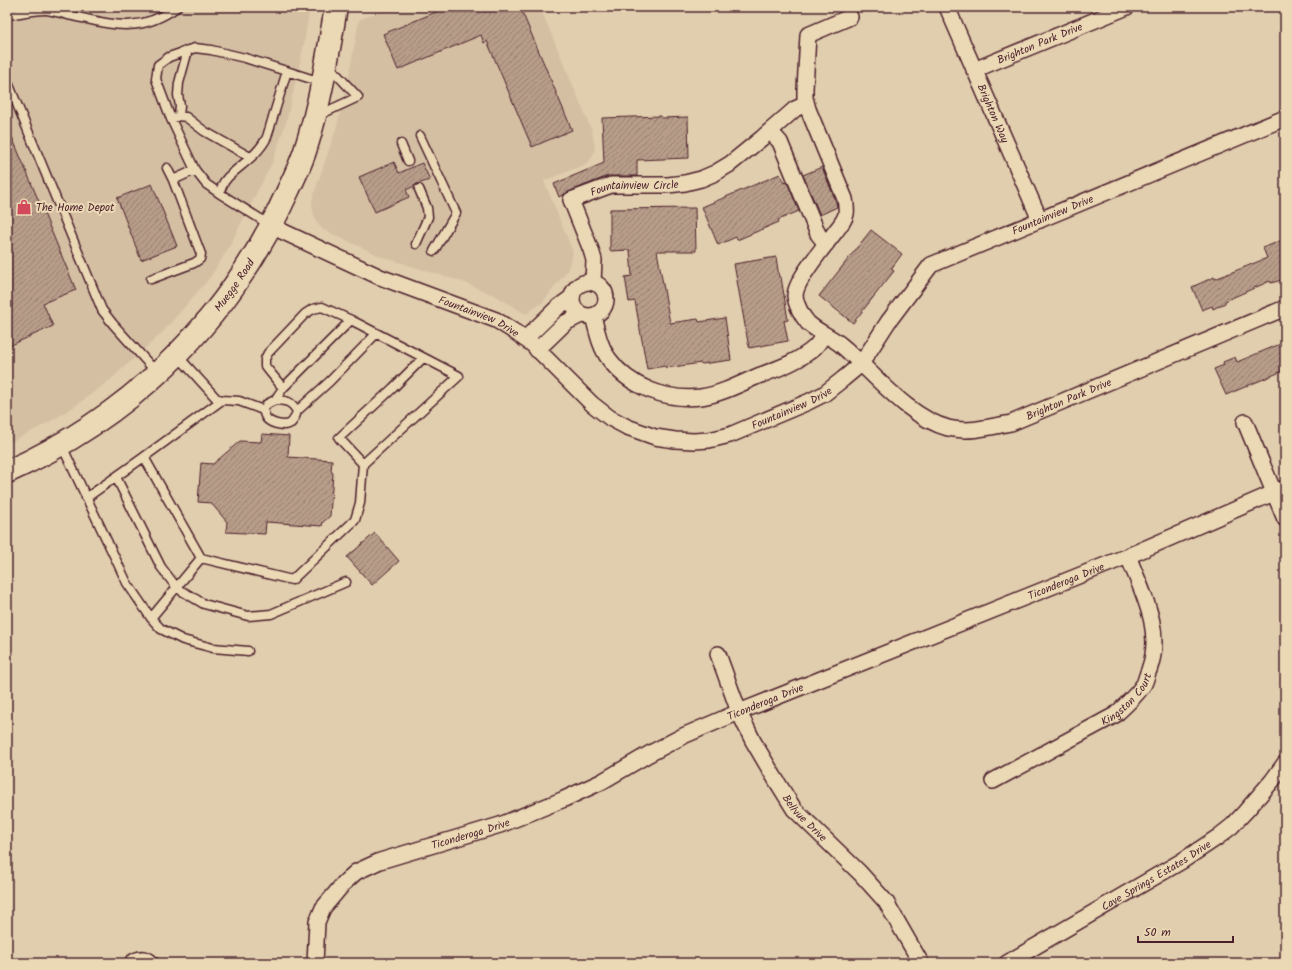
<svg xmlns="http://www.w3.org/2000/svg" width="1292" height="970" font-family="Kalam,sans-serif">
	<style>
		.built { fill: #d4bfa3 }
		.building { fill: url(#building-hatch); stroke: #4a1f2b }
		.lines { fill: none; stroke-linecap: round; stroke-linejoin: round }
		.service-casing { stroke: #4a1f2b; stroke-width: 11 }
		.minor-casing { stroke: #4a1f2b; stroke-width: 18 }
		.primary-casing { stroke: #4a1f2b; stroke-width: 25 }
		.service { stroke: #ebd9b6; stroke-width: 8 }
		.minor { stroke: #ebd9b6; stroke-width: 15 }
		.primary { stroke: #ebd9b6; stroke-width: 22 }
		.labels { text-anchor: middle; stroke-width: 4; stroke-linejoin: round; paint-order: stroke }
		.street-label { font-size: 11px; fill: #4a1f2b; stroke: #ebd9b6 }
		.poi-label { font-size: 11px; fill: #4a1f2b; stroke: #ebd9b6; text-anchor: start }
	</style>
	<defs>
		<pattern id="building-hatch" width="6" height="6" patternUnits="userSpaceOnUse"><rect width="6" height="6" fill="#b79d89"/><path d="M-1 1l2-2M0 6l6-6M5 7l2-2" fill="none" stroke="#977f70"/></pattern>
	</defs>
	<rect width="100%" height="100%" fill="#e1ceae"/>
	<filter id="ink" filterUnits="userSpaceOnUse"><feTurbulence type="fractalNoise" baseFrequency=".025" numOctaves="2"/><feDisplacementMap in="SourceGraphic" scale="8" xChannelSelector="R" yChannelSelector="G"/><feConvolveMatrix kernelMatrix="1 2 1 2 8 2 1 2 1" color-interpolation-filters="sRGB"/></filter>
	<g filter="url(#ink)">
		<path class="built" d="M7 7H310L303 49 287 119 273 161 227 251 208 280 161 334 110 380 75 406 46 424 7 444Z
			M390 7H540L592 131 595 148 593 156 586 164 544 181 573 252 572 258 567 271 543 302 526 314 496 296 463 282 382 257 322 229 316 221 313 212 312 200 336 129 346 92 359 20Z"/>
		<path class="building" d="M448 7H520L572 130 532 147 487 41 484 43 481 35 398 70 383 34Z
			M661 116 662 118 688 117 689 158 637 160V176H608L568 192 559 197 554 184 604 163 602 118Z
			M7 125 76 290 43 303 53 326 7 347Z
			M394 162 399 173 422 163 430 180 417 184 414 186 406 190 409 197 375 212 359 177Z
			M822 167 836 202 837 207 820 215 803 175Z
			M780 174 784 183 787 182 799 211 778 220 779 222 737 240 736 237 718 245 702 207Z
			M152 184 177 246 141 260 117 198Z
			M695 208 696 251H657L670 323 698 319 699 322 725 318 731 360 702 364 701 363 666 368 665 366 647 369 635 301 629 302 625 277 632 276 630 250 610 251V209Z
			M871 230 902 254 891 269 894 271 853 323 819 296Z
			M1285 239V279L1271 283 1270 281 1225 301V303L1213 309 1212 306 1202 310 1192 287 1214 277 1215 279 1267 258 1263 248Z
			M776 257 779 277H781L788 320 784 321 788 341 749 348 734 264Z
			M1285 342V370L1226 395 1214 369 1224 365 1223 362 1235 357 1237 362Z
			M262 434 289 436 288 457 332 460 331 471 333 473 330 516 323 522 322 526 266 522 265 534 226 532 227 522 211 503 198 502 201 463 213 464 240 441 261 442Z
			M375 533 399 561 372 585 347 557Z"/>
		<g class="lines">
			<g class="service-casing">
				<path id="service" d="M7 9 8 7
					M7 15C18 14 36 9 47 10 54 11 61 13 68 15 111 24 138 35 177 7
					M7 80 102 310 113 324 157 373
					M319 115 358 97 328 65
					M179 116 180 106 178 95 179 83 188 50
					M171 119 179 116 186 117 204 131 250 157
					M420 136 456 213 434 251
					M401 144 408 161
					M167 168 173 180
					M219 193 224 182 228 177C242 164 259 154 267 137L287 71
					M270 225 219 193 206 184 195 170 171 119 156 79 158 65 169 57 195 48 211 50 245 58 321 82
					M416 244 428 217 427 208 419 189
					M151 279 194 263 200 259 201 254 199 249 173 180 195 170
					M177 355 216 398 222 400 239 401 263 410
					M283 388 351 320
					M222 400 144 457 201 558 292 580 355 520 360 503 363 464 459 376 351 320 322 307 313 309 305 314 268 353 265 359V366L283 388 275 400
					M275 400C287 401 291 401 297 411 296 415 294 420 291 423 285 427 272 424 267 419 265 417 264 413 263 410L267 404Z
					M297 411 330 381 377 333
					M62 446 127 583 151 618 161 629 183 640 213 648 248 651
					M363 464 339 438 393 388 423 358
					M116 477 161 567 177 588 204 604 248 616 271 614 346 582
					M86 498 144 457
					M151 618 201 558"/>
			</g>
			<g class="minor-casing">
				<g id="minor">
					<path id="s1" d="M947 7 1040 220"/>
					<path id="s2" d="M850 17 808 35 805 89V98L808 109 845 199C846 204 847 209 846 214 845 220 839 227 835 232 825 246 795 280 795 296 796 305 802 316 808 323 818 332 831 337 841 345 873 372 907 417 948 428 969 433 990 427 1011 423L1285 308"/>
					<path id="s3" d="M974 70 1127 7"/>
					<path d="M770 131 780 142 818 234 826 244"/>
					<path id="s4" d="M271 226 380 277 496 320 515 332 532 344 592 404 610 418 627 427 655 437 675 440 694 441 709 440 730 435 808 402 824 394 843 379 861 364 888 322 931 265 1285 118"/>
					<circle cx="589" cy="299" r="17"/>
					<path id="s5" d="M593 283 594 260 591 250 571 200 611 185H668L685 183 701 179 715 173 730 164 762 138 795 109 806 104"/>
					<path d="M593 316C597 331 600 347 609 359 629 387 667 401 701 397 721 394 740 384 758 376 777 369 800 361 815 347 819 343 821 339 824 335"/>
					<path d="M525 339 557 308 572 297"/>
					<path d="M537 350 565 323 581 315"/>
					<path d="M1245 422 1285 519"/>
					<path id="s6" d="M718 654 739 712 753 741 776 780 794 809 860 873 886 902 921 963"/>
					<path id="s7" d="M993 781 1115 715C1125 706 1136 696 1144 684 1146 680 1147 674 1149 670 1164 630 1142 592 1128 556"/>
					<path d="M132 963C138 958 145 957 151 963"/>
					<path id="s8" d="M315 963 317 922 323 908 344 883 356 872 380 861 500 825 562 800 601 782 649 754 683 736 739 712 1128 556 1285 488"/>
					<path id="s9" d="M1007 963 1182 861 1218 837 1232 826 1245 812 1272 781 1285 763"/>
				</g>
			</g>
			<g class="primary-casing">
				<g id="primary">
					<path id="s10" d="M7 472C127 418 219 330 278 212 287 192 298 172 305 151 320 104 328 56 336 7"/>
				</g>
			</g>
			<use href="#service" class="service"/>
			<use href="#minor" class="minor"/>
			<use href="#primary" class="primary"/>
		</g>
	</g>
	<defs>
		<g id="shop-bare" transform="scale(1.2)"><path d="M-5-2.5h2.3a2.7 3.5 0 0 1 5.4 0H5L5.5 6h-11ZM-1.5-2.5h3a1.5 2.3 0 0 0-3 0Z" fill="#d1495b" stroke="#ebd9b6" stroke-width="2.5" paint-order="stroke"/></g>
	</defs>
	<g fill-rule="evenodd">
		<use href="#shop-bare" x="24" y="207"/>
	</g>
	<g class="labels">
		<g class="street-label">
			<text dy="4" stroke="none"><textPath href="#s3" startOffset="71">Brighton Park Drive</textPath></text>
			<text dy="4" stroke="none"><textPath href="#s1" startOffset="116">Brighton Way</textPath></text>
			<text dy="4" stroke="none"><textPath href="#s5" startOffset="153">Fountainview Circle</textPath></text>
			<text dy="4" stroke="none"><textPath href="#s4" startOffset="923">Fountainview Drive</textPath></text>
			<text dy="4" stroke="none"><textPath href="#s10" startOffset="298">Muegge Road</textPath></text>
			<text dy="4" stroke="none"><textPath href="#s4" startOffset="227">Fountainview Drive</textPath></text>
			<text dy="4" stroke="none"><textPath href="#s2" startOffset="663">Brighton Park Drive</textPath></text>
			<text dy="4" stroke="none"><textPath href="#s4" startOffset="587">Fountainview Drive</textPath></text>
			<text dy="4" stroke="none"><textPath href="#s8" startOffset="874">Ticonderoga Drive</textPath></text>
			<text dy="4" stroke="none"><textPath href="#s7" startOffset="158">Kingston Court</textPath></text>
			<text dy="4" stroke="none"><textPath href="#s8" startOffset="550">Ticonderoga Drive</textPath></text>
			<text dy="4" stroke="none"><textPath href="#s6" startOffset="187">Bellvue Drive</textPath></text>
			<text dy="4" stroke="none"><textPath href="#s8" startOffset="226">Ticonderoga Drive</textPath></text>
			<text dy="4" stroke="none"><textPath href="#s9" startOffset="173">Cave Springs Estates Drive</textPath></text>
		</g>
		<g class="poi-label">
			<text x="36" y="211">The Home Depot</text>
		</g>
	</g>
	<rect width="1292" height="970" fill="none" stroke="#ebd9b6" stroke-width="24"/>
	<rect x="12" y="12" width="1268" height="946" fill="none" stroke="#4a1f2b" stroke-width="1.5" filter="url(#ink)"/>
	<path d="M1138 936v6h95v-6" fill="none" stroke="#4a1f2b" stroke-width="2"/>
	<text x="1144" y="936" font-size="12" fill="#4a1f2b" stroke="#ebd9b6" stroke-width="3" paint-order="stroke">50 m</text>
</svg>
